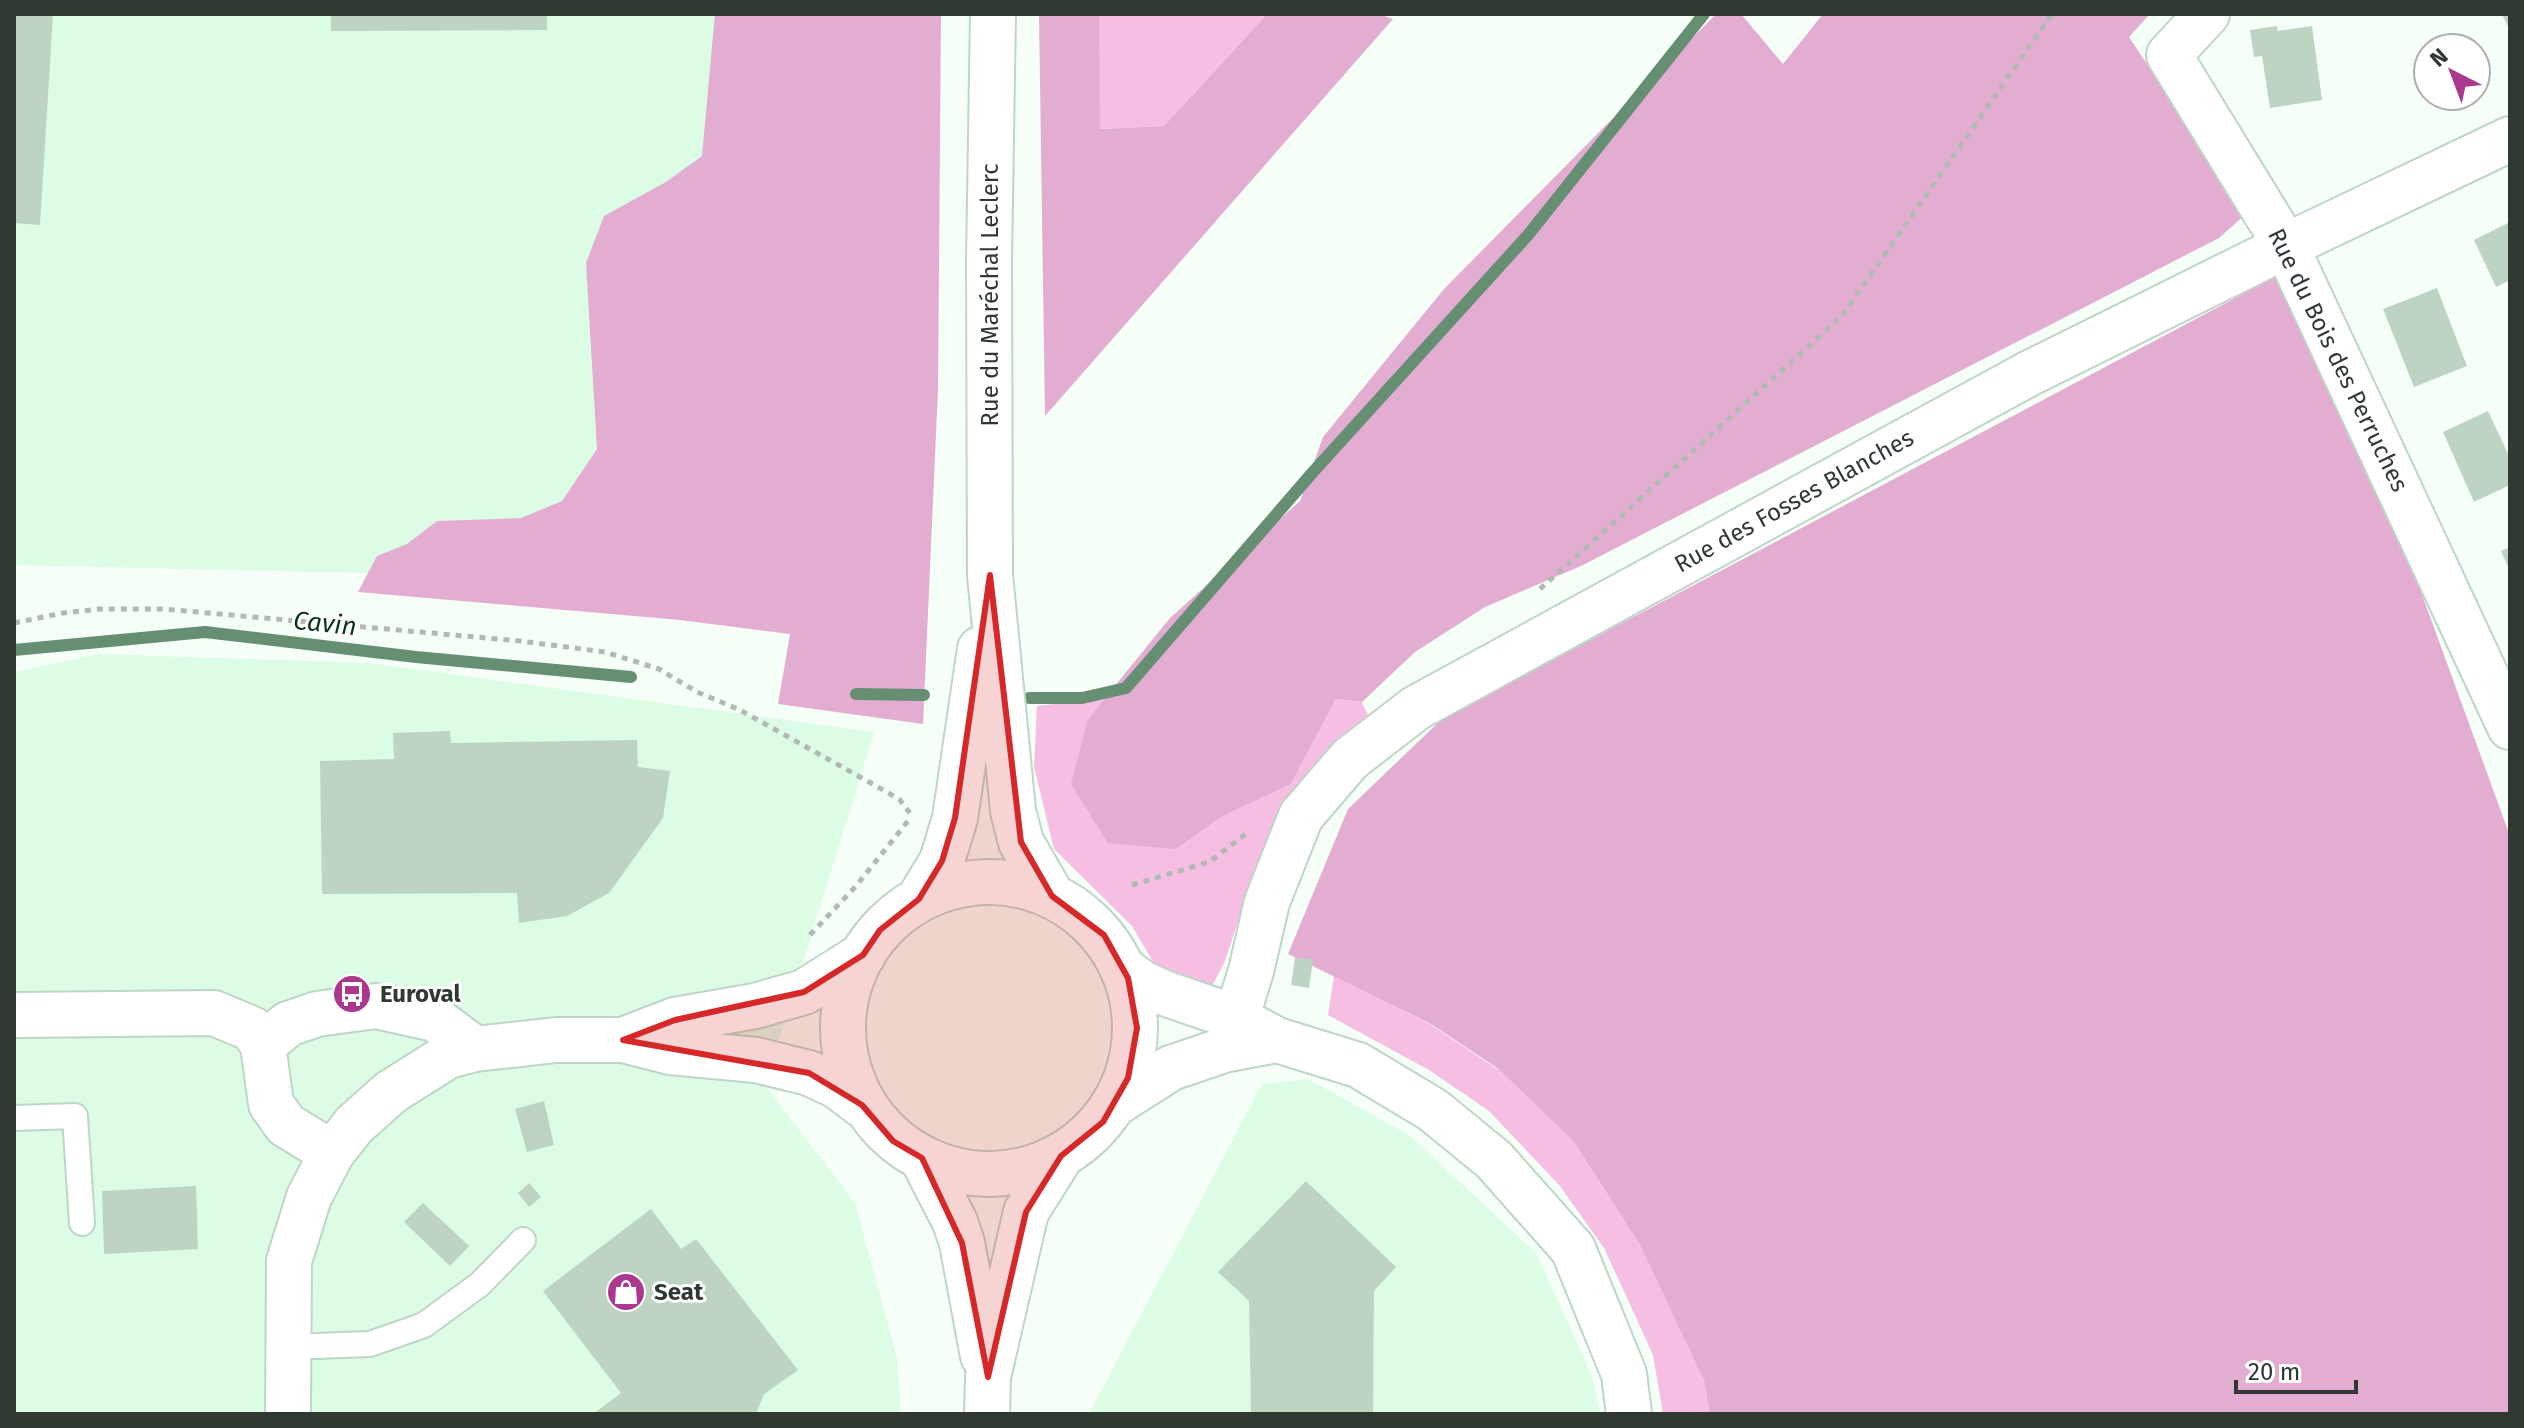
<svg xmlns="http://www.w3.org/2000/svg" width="2524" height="1428" font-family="'Fira Sans',sans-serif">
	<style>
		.built { fill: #ddfce6 }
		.green { fill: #f5bee2 }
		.forest { fill: #e3add1 }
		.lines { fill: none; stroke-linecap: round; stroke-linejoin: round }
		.stream { stroke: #658e72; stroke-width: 12 }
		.building { fill: #bdd4c3 }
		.service-casing { stroke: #bed6c5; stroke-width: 28 }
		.minor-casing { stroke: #bed6c5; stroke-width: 48 }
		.secondary-casing { stroke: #bed6c5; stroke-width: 48 }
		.path { stroke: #b0b9b2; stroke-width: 5; stroke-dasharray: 6 6; stroke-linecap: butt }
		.service { stroke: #fff; stroke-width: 24 }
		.minor { stroke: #fff; stroke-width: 44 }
		.secondary { stroke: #fff; stroke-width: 44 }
		.marked { fill: #d62828; fill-opacity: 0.2; stroke: #d62828; stroke-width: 6; stroke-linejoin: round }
		.labels { text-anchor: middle; stroke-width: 6; stroke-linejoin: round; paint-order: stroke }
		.street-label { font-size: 24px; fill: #2f3932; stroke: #fff }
		.poi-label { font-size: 24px; font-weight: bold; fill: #2f3932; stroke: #fff; text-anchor: start }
		.water-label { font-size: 26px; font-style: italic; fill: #09351c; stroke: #fff }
	</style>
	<rect width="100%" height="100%" fill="#f5fef7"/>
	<path class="built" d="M14 14H833L545 577 14 565Z
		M99 654 370 663 874 732 765 1085 855 1203 897 1358 901 1414H14V672Z
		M1308 1079 1409 1135 1536 1253 1592 1376 1601 1414H1089L1262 1084Z"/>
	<path class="green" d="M1099 14H1267L1164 126 1099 129Z
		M1105 698 1088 719 1176 849 1223 816 1291 784 1336 699 1362 702 1373 726 1249 888 1225 961 1211 988 1155 965 1132 926 1054 849 1034 767 1037 706Z
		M1334 976 1430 1024 1500 1071 1574 1142 1640 1245 1704 1381 1710 1414H1663L1653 1355 1623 1289 1604 1248 1560 1186 1489 1111 1429 1070 1328 1015Z"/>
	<path class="forest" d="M715 14H941L938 389 923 724 778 704 790 634 680 620 358 592 377 556 407 544 437 521 521 518 562 501 597 449 586 263 604 216 666 182 702 156Z
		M1039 14H1099L1100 129 1164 126 1267 14H1379L1393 19 1045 416Z
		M1716 14H1741L1783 64 1823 14H2150L2129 37 2246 214 2219 238 1581 566 1485 607 1415 652 1362 702 1336 699 1291 784 1223 816 1176 849 1108 843 1071 784 1088 719 1170 618 1300 501 1323 437 1444 289Z
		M2277 276 2386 496 2510 836V1414H1710L1704 1381 1640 1245 1574 1142 1497 1068 1431 1024 1288 954 1348 809 1443 718Z"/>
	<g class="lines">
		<path class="stream" d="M14 650 205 632 416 657 631 677
			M856 694 924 695
			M1029 698H1082L1126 688 1313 472 1528 235 1704 14"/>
	</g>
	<path class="building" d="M14 14H53L40 225 14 223Z
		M331 14H547V30L331 31Z
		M2502 14H2510V31Z
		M2277 26 2278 31 2312 26 2322 100 2270 108 2262 56 2254 57 2250 30Z
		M2510 222V280L2496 287 2474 240Z
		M2437 288 2467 366 2414 387 2383 309Z
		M2488 411 2510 458V485L2474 502 2443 432Z
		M2510 547V571L2501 551Z
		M450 731 451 743 637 740 638 767 670 771 663 818 609 893 567 916 519 923 517 893 322 894 320 761 394 759 393 733Z
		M1295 958 1313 959 1309 988 1291 985Z
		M544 1101 554 1145 527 1152 515 1109Z
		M1306 1181 1396 1267 1374 1291 1373 1414H1251L1249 1301 1218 1272Z
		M529 1183 541 1197 529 1207 518 1193Z
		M196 1186 198 1249 104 1254 102 1191Z
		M423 1203 469 1246 450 1266 404 1222Z
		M651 1209 681 1249 696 1239 798 1370 764 1394 756 1414H593L621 1393 543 1291Z"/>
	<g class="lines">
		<g class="service-casing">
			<path id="service" d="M14 1118 75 1116 82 1223
				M287 1347 370 1344 424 1325 480 1284 523 1240"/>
		</g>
		<g class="minor-casing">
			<path id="minor" d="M2207 14 2169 55 2286 246 2510 727
				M1123 969 1142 983 1164 993 1234 1017 1277 1040 1358 1065 1433 1110 1494 1160 1573 1249 1624 1374 1629 1414
				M14 1015 214 1013 252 1029 263 1045 271 1104 286 1125 332 1153
				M1234 1017 1242 1000 1251 971 1267 902 1301 816 1350 759 1416 708 2028 374 2286 246 2510 139
				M623 1040 675 1020 755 1006 804 992 863 955
				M263 1045 288 1024 317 1014 376 1006 435 1019 475 1049
				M1113 1105 1171 1068 1224 1050 1277 1040
				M288 1414 289 1261 309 1197 332 1153 354 1125 391 1092 448 1056 475 1049 556 1040H623L670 1052 756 1060 809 1073 837 1086 862 1105"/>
		</g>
		<g class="secondary-casing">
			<path id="secondary" d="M993 14 989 260 990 575 1013 811 1021 842 1052 896
				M843 1028a146 146 0 1 1 292 0a146 146 0 1 1-292 0Z
				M919 899 942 861 955 818 980 649
				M922 1158 955 1222 962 1243 983 1356
				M987 1414 988 1377 1026 1212 1061 1156"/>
		</g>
		<path class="path" d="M1540 589 1842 316 2052 14
			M14 623 63 613 100 609H164L520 641 605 652 659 669 697 692 740 710 887 792 900 800 912 816
			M1132 885 1209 862 1246 834
			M810 935 856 886 908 821"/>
		<use href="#service" class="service"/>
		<use href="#minor" class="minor"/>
		<use href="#secondary" class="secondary"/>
	</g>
	<path class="marked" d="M990 575 1021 842 1052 896 1104 935 1128 978 1137 1028 1128 1078 1103 1122 1061 1156 1026 1212 988 1377 962 1243 922 1158 893 1141 862 1105 809 1073 623 1040 675 1020 804 992 863 955 880 930 919 899 942 861 955 818Z"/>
	<defs>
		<g id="bus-disc" transform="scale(2)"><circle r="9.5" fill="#ac378f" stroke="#fff"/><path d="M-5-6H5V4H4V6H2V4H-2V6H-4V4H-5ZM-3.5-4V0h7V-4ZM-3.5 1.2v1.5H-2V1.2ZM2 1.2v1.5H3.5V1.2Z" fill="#fff"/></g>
		<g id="shop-disc" transform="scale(2)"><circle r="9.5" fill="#ac378f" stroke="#fff"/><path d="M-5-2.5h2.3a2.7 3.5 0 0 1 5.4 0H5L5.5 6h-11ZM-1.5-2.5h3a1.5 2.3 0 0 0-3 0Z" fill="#fff"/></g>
	</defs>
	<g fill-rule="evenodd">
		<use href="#bus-disc" x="352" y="994"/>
		<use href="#shop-disc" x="626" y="1292"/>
	</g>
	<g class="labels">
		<g class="street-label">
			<text transform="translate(990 295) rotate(-90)" y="8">Rue du Maréchal Leclerc</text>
			<text transform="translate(2338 360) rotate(64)" y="8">Rue du Bois des Perruches</text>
			<text transform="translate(1794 501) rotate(-29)" y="8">Rue des Fosses Blanches</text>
		</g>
		<g class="poi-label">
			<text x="380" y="1002">Euroval</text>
			<text x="654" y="1300">Seat</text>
		</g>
		<g class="water-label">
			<text transform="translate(325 623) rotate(6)" y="9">Cavin</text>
		</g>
	</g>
	<rect width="2524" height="1428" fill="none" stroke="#2f3932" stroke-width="32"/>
	<g transform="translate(2452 72) rotate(318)"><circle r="38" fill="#ffffff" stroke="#acb0ad" stroke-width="2"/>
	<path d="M0-6L14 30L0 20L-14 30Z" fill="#ac378f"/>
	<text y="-12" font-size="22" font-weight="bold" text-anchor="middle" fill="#2f3932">N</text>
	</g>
	<path d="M2236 1380v12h120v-12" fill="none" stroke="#2f3932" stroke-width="4"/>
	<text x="2248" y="1380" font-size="24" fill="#2f3932" stroke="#ffffff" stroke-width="6" paint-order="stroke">20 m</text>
</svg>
